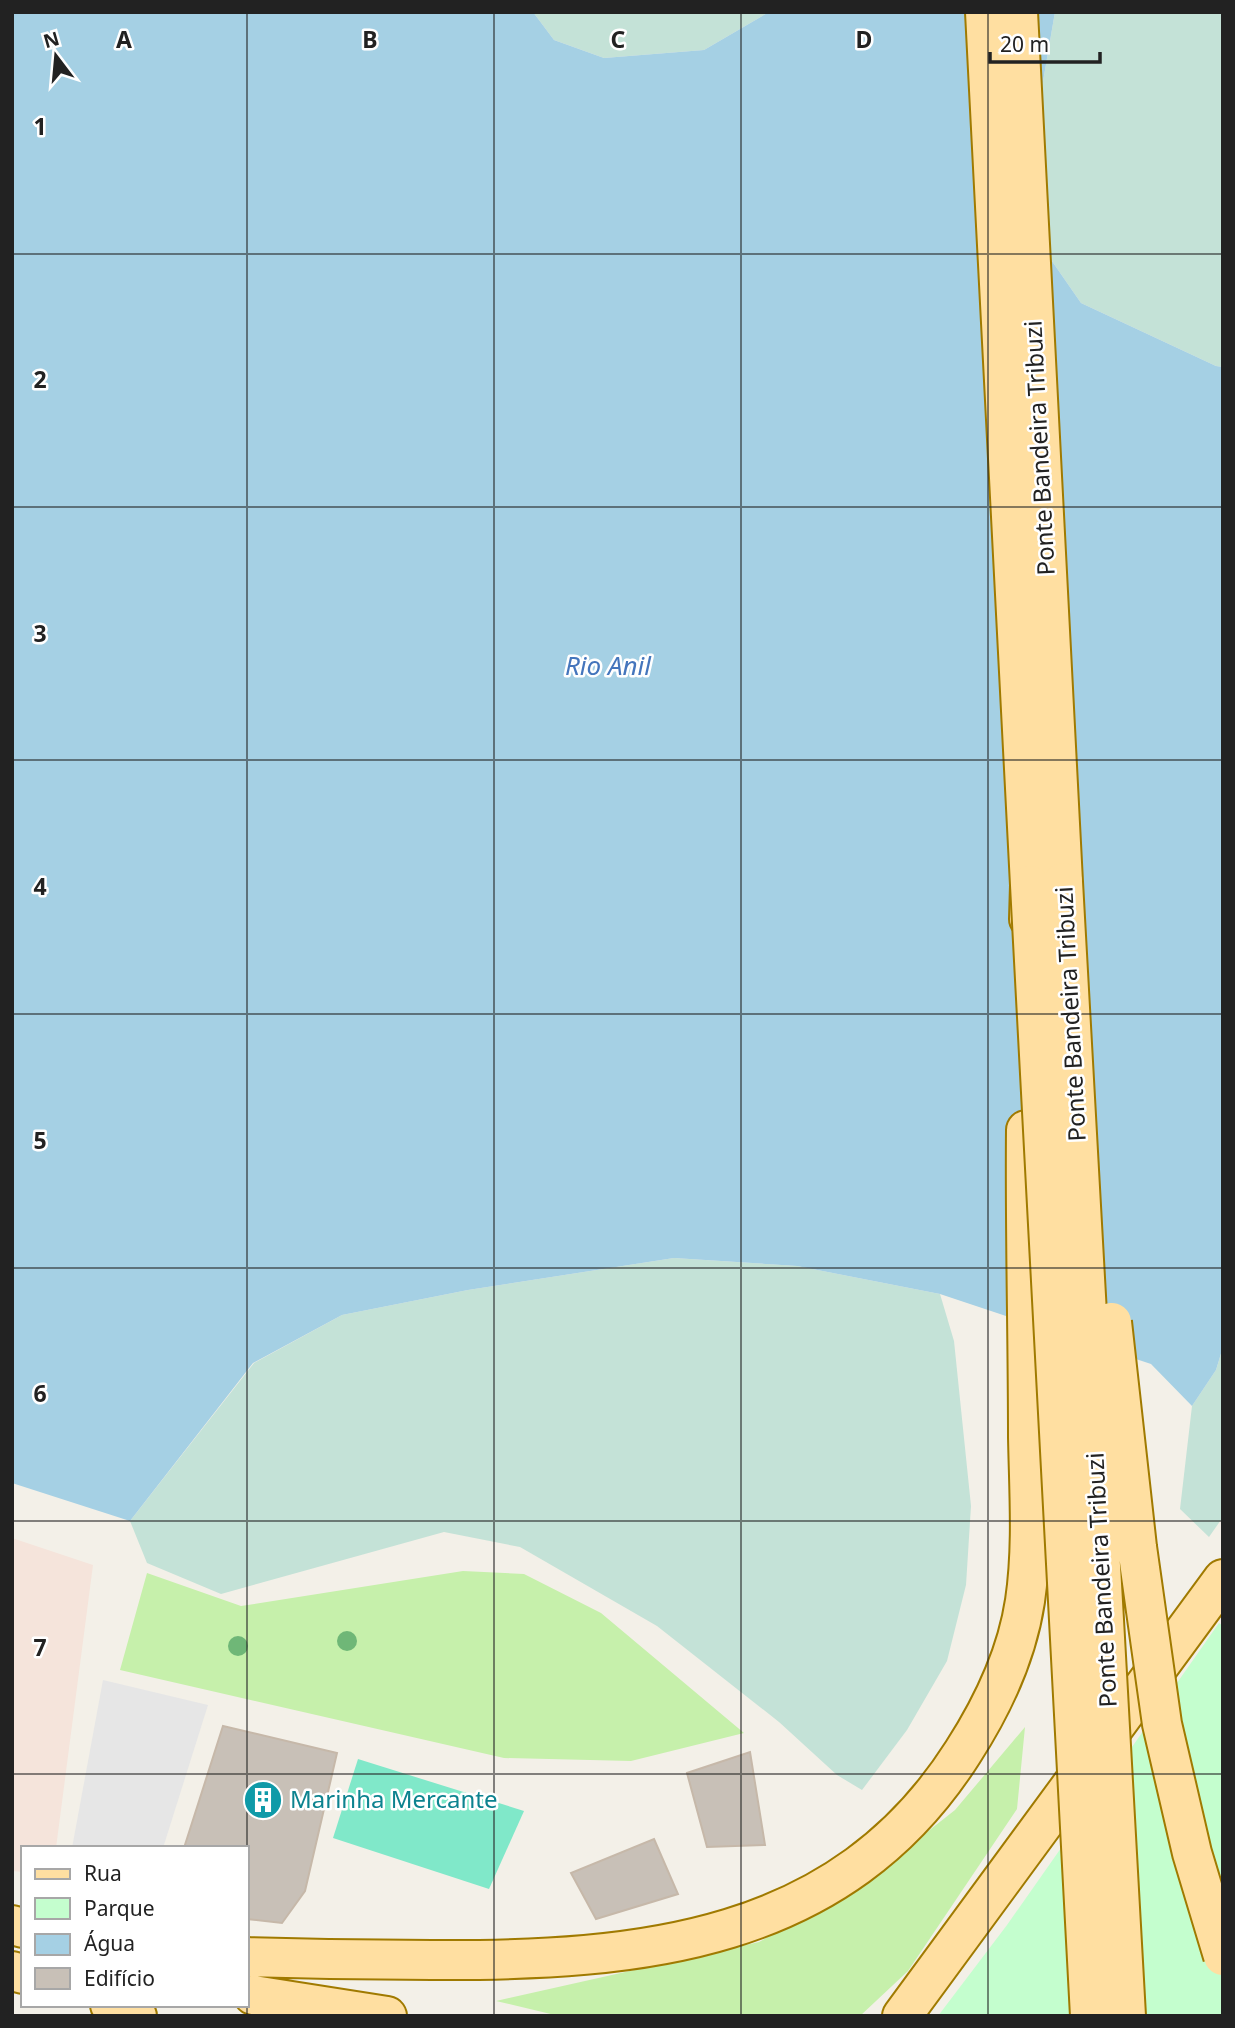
<svg xmlns="http://www.w3.org/2000/svg" width="1235" height="2028" font-family="'Noto Sans',sans-serif">
	<style>
		.military { fill: #f5e4db }
		.grass { fill: #c6f0ab }
		.wetland { fill: #c4e2d7 }
		.park { fill: #c4fece }
		.pitch { fill: #80e8c9 }
		.parking { fill: #e6e6e6 }
		.water { fill: #a5d0e4 }
		.building { fill: #c8c0b7; stroke: #c6b8a9; stroke-width: 2 }
		.lines { fill: none; stroke-linecap: round; stroke-linejoin: round }
		.primary-casing { stroke: #a07a00; stroke-width: 42 }
		.primary { stroke: #ffdfa1; stroke-width: 38 }
		.primary-bridge-casing { stroke: #a07a00; stroke-width: 42; stroke-linecap: butt }
		.primary-bridge { stroke: #ffdfa1; stroke-width: 38 }
		.tree { fill: #6fb777 }
		.grid { fill: none; stroke: #222; stroke-width: 2; stroke-opacity: 0.55 }
		.labels { text-anchor: middle; stroke-width: 5; stroke-linejoin: round; paint-order: stroke }
		.street-label { font-size: 24px; fill: #222; stroke: #fff }
		.culture-label { font-size: 24px; fill: #0d838f; stroke: #fff; text-anchor: start }
		.water-label { font-size: 26px; font-style: italic; fill: #4475bc; stroke: #fff }
		.grid-label { font-size: 23px; text-anchor: middle; font-weight: bold; fill: #222; stroke: #fff; stroke-width: 5; stroke-linejoin: round; paint-order: stroke }
	</style>
	<rect width="100%" height="100%" fill="#f3f0e8"/>
	<path class="military" d="M12 1538 93 1565 56 1848H23V1872L12 1871Z"/>
	<path class="grass" d="M463 1571 524 1574 601 1613 744 1733 631 1761 504 1758 120 1670 147 1573 241 1606Z
		M1025 1727 1017 1809 908 1971 860 2016H559L496 2001 759 1942 856 1888 955 1810Z"/>
	<path class="wetland" d="M533 12H769L704 50 604 58 554 40Z
		M1055 12H1223V367L1216 366 1081 303 1020 215Z
		M674 1258 797 1266 940 1294 954 1341 971 1506 966 1585 947 1661 907 1730 862 1790 837 1775 779 1722 657 1626 520 1547 444 1532 221 1594 147 1563 130 1521 254 1363 342 1315 468 1290Z
		M1223 1347V1517L1209 1537 1180 1509 1192 1406 1216 1370Z"/>
	<path class="park" d="M1219 1623 1223 1626V2016H938L1007 1925Z"/>
	<path class="pitch" d="M358 1759 524 1811 489 1889 333 1838Z"/>
	<path class="parking" d="M103 1680 208 1705 163 1848H72Z"/>
	<path class="water" d="M12 12H533L554 40 604 58 704 50 769 12H1055L1020 215 1081 303 1216 366 1223 367V1347L1216 1370 1192 1406 1151 1364 940 1294 797 1266 674 1258 468 1290 342 1315 253 1363 130 1521 12 1483Z"/>
	<path class="building" d="M223 1726 337 1753 305 1891 282 1923 247 1919V1848H184Z
		M750 1752 765 1845 707 1847 687 1773Z
		M654 1839 678 1894 596 1919 571 1873Z"/>
	<g class="lines">
		<g class="primary-casing">
			<path id="primary" d="M985 12 1030 885 1029 919
				M1018 12 1063 882
				M12 1925 23 1928
				M247 1957C309 1959 370 1960 432 1960 639 1961 841 1944 963 1752 992 1707 1017 1654 1025 1601 1033 1547 1029 1491 1028 1437 1028 1334 1025 1232 1026 1130
				M12 1971 23 1974
				M253 1995 387 2016
				M110 2005 137 2016
				M902 2016 1223 1579"/>
		</g>
		<use href="#primary" class="primary"/>
		<g class="primary-bridge-casing">
			<path id="primary-bridge" d="M1063 882 1126 2016
				M1030 885 1090 2016
				M1112 1322 1137 1547 1162 1724 1192 1853 1223 1956"/>
		</g>
		<use href="#primary-bridge" class="primary-bridge"/>
	</g>
	<g class="tree">
		<circle cx="347" cy="1641" r="10"/>
		<circle cx="238" cy="1646" r="10"/>
	</g>
	<path class="grid" d="M247 12V2016M494 12V2016M741 12V2016M988 12V2016M12 254H1223M12 507H1223M12 760H1223M12 1014H1223M12 1268H1223M12 1521H1223M12 1774H1223"/>
	<defs>
		<g id="building-disc" transform="scale(2.0125)"><circle r="9.5" fill="#0f9aa8" stroke="#fff"/><path d="M-4-6H4V6H1V3H-1V6H-4ZM-2.5-4.3h1.7v1.8h-1.7ZM.8-4.3h1.7v1.8H.8ZM-2.5-1h1.7V.8h-1.7ZM.8-1h1.7V.8H.8Z" fill="#fff"/></g>
	</defs>
	<g fill-rule="evenodd">
		<use href="#building-disc" x="263" y="1800"/>
	</g>
	<g class="labels">
		<g class="street-label">
			<text transform="translate(1040 448) rotate(-93)" y="8">Ponte Bandeira Tribuzi</text>
			<text transform="translate(1071 1014) rotate(-93)" y="8">Ponte Bandeira Tribuzi</text>
			<text transform="translate(1102 1580) rotate(-93)" y="8">Ponte Bandeira Tribuzi</text>
		</g>
		<g class="culture-label">
			<text x="290" y="1808">Marinha Mercante</text>
		</g>
		<g class="water-label">
			<text x="608" y="675">Rio Anil</text>
		</g>
	</g>
	<g class="grid-label">
		<text x="124" y="48">A</text>
		<text x="370" y="48">B</text>
		<text x="618" y="48">C</text>
		<text x="864" y="48">D</text>
		<text x="40" y="135">1</text>
		<text x="40" y="388">2</text>
		<text x="40" y="642">3</text>
		<text x="40" y="895">4</text>
		<text x="40" y="1149">5</text>
		<text x="40" y="1402">6</text>
		<text x="40" y="1656">7</text>
	</g>
	<rect width="1235" height="2028" fill="none" stroke="#222222" stroke-width="28"/>
	<rect x="21" y="1846" width="228" height="161" fill="#ffffff" stroke="#a7a7a7" stroke-width="2"/>
	<rect x="35" y="1869" width="35" height="10" fill="#ffdfa1" stroke="#a7a7a7" stroke-width="2"/>
	<text x="84" y="1881" font-size="21" fill="#222222">Rua</text>
	<rect x="35" y="1898" width="35" height="21" fill="#c4fece" stroke="#a7a7a7" stroke-width="2"/>
	<text x="84" y="1916" font-size="21" fill="#222222">Parque</text>
	<rect x="35" y="1934" width="35" height="21" fill="#a5d0e4" stroke="#a7a7a7" stroke-width="2"/>
	<text x="84" y="1951" font-size="21" fill="#222222">Água</text>
	<rect x="35" y="1968" width="35" height="21" fill="#c8c0b7" stroke="#a7a7a7" stroke-width="2"/>
	<text x="84" y="1986" font-size="21" fill="#222222">Edifício</text>
	<g transform="translate(56 56) rotate(344)" stroke="#ffffff" stroke-width="5" paint-order="stroke">
	<path d="M0-5L12 26L0 18L-12 26Z" fill="#222222"/>
	<text y="-10" font-size="19" font-weight="bold" text-anchor="middle" fill="#222222">N</text>
	</g>
	<path d="M990 52v10h110v-10" fill="none" stroke="#222222" stroke-width="3.5"/>
	<text x="1000" y="52" font-size="21" fill="#222222" stroke="#ffffff" stroke-width="5" paint-order="stroke">20 m</text>
</svg>
